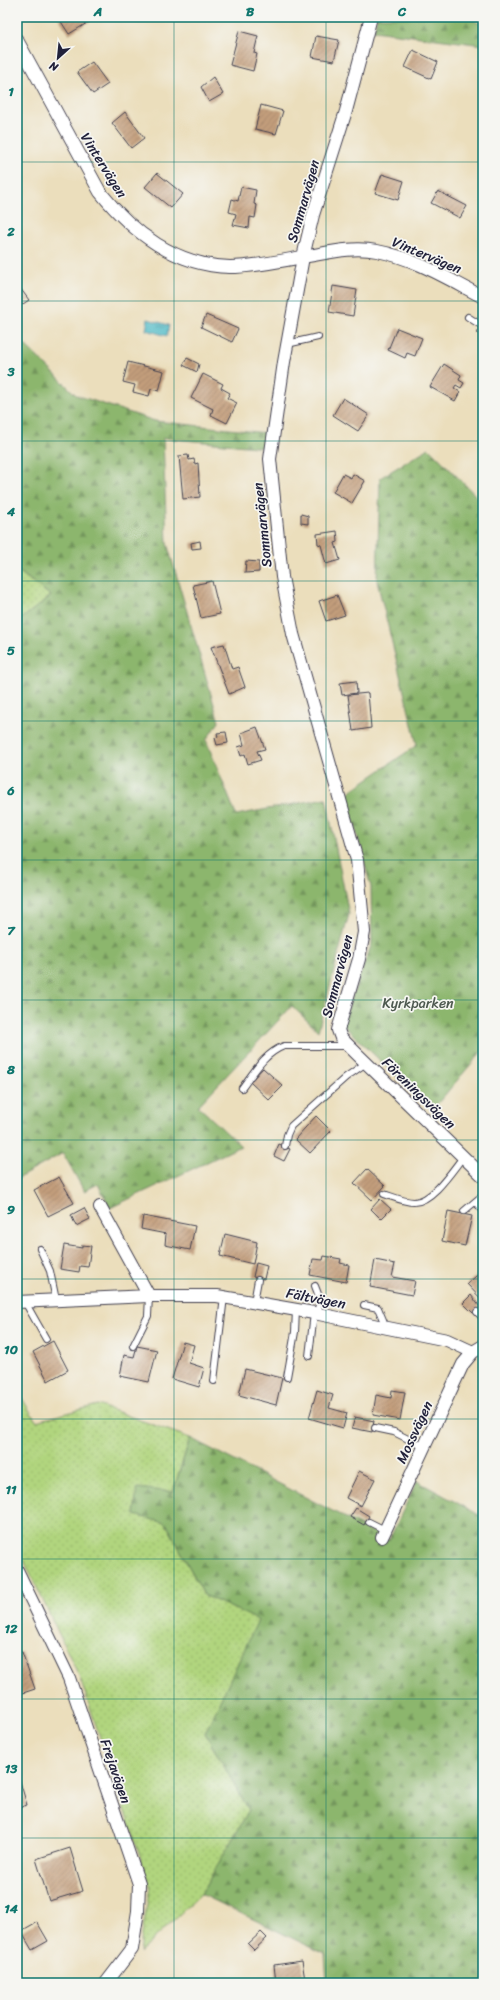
<svg xmlns="http://www.w3.org/2000/svg" width="500" height="2000" font-family="Sriracha,sans-serif">
	<style>
		.grass { fill: url(#grass-dots); stroke: #6a7c5c }
		.forest { fill: url(#forest-firs); stroke: #576c54 }
		.water { fill: url(#water-ripples); stroke: #366d80 }
		.building { fill: url(#building-hatch) }
		.lines { fill: none; stroke-linecap: round; stroke-linejoin: round }
		.lane-casing { stroke: #403e4e; stroke-width: 8 }
		.street-casing { stroke: #403e4e; stroke-width: 14 }
		.lane { stroke: #fff; stroke-width: 6 }
		.street { stroke: #fff; stroke-width: 12 }
		.grid { fill: none; stroke: #0f766e; stroke-width: 1; stroke-opacity: 0.55 }
		.labels { text-anchor: middle; stroke-width: 3.5; stroke-linejoin: round; paint-order: stroke }
		.street-label { font-size: 14px; fill: #22223b; stroke: #f6f6f2 }
		.park-label { font-size: 14px; fill: #4d584f; stroke: #f6f6f2 }
		.neatline { fill: none; stroke: #0f766e; stroke-width: 1.5 }
		.grid-label { font-size: 13px; text-anchor: middle; font-weight: bold; fill: #0f766e }
	</style>
	<defs>
		<pattern id="grass-dots" width="8" height="8" patternUnits="userSpaceOnUse"><rect width="8" height="8" fill="#b1d57e"/><path d="M2 2h.1M6 6h.1" fill="none" stroke="#98b76e" stroke-width="1.8" stroke-linecap="round"/></pattern>
		<pattern id="forest-firs" width="22" height="20" patternUnits="userSpaceOnUse"><rect width="22" height="20" fill="#8cb66d"/><path d="M5 1l3.5 6h-7zM16 11l3.5 6h-7z" fill="#72945b"/></pattern>
		<pattern id="water-ripples" width="26" height="14" patternUnits="userSpaceOnUse"><rect width="26" height="14" fill="#4ab8c4"/><path d="M2 4q2-2 4 0t4 0M15 11q2-2 4 0t4 0" fill="none" stroke="#3d95a0"/></pattern>
		<pattern id="building-hatch" width="6" height="6" patternUnits="userSpaceOnUse"><rect width="6" height="6" fill="#c39e7b"/><path d="M-1 1l2-2M0 6l6-6M5 7l2-2" fill="none" stroke="#9e8066"/></pattern>
	</defs>
	<rect width="100%" height="100%" fill="#f6f6f2"/>
	<filter id="ink" filterUnits="userSpaceOnUse"><feTurbulence type="fractalNoise" baseFrequency=".025" numOctaves="2"/><feDisplacementMap in="SourceGraphic" scale="8" xChannelSelector="R" yChannelSelector="G"/><feConvolveMatrix kernelMatrix="1 2 1 2 8 2 1 2 1" color-interpolation-filters="sRGB"/></filter>
	<filter id="wash" filterUnits="userSpaceOnUse"><feTurbulence type="fractalNoise" baseFrequency=".012" numOctaves="4" result="noise"/><feDisplacementMap in="SourceGraphic" scale="16" xChannelSelector="R" yChannelSelector="G"/><feGaussianBlur stdDeviation="0.9" result="paint"/><feColorMatrix in="noise" values="0 0 0 0 0 0 0 0 0 0 0 0 0 0 0 0 0 1.4 0 .05"/><feComposite in="paint" operator="in"/></filter>
	<g filter="url(#wash)">
		<rect width="100%" height="100%" fill="#ebdebc"/>
		<path class="grass" d="M17 570 51 596 17 622Z
			M17 1390 36 1421 98 1405 190 1438 173 1492 166 1523 204 1595 259 1620 205 1733 249 1810 201 1894 139 1953 150 1886 80 1678 17 1546Z"/>
		<path class="forest" d="M377 17H467L483 25V45L374 31Z
			M17 337 76 395 155 421 266 433V448L163 438 167 543 219 722 206 740 236 815 326 798 349 914 318 1031 292 1006 198 1106 241 1146 110 1208 98 1184 84 1191 63 1153 17 1179V622L51 596 17 570Z
			M429 448 483 503V1050L432 1110 342 1024 372 943 371 887 346 794 417 745 377 581 380 478Z
			M190 1438 389 1540 417 1481 483 1517V1983H327L325 1954 201 1894 249 1810 205 1733 258 1620 204 1595 166 1523 134 1515 137 1488 173 1492Z"/>
		<path class="water" d="M148 319 169 325 167 336 146 330Z"/>
		<g id="blocks">
			<path class="building" d="M58 17H97L69 34Z
				M239 31 258 36 254 53 257 54 253 71 230 65Z
				M316 36 339 40 334 61 312 57Z
				M413 50 438 62 431 79 405 67Z
				M92 62 108 84 93 94 77 72Z
				M213 77 223 94 209 102 201 87Z
				M261 105 283 111 276 134 255 129Z
				M125 112 144 138 131 148 112 123Z
				M157 173 183 194 171 208 145 187Z
				M382 174 404 181 398 200 375 193Z
				M241 187 256 190 254 204 257 205 255 218 250 217 249 228 233 225 236 214 229 212 232 199 238 201Z
				M438 191 467 206 460 218 431 203Z
				M17 284 29 300 17 308Z
				M333 286 357 290 353 316 329 312Z
				M206 315 238 329 232 342 201 327Z
				M483 324V337L477 333Z
				M397 328 422 338 415 356 407 353 405 358 388 350Z
				M187 358 199 364 197 372 183 365Z
				M128 362 164 371 159 391 151 389 149 396 133 392 135 385 123 382Z
				M444 364 461 375 459 380 464 383 461 388 456 385 454 388 460 392 455 401 430 387Z
				M203 374 223 384 221 388 230 393 227 398 237 403 227 423 211 415 213 409 191 398Z
				M343 398 369 415 358 431 333 415Z
				M188 455 189 460 194 459 195 464 198 463 200 497 183 499 179 456Z
				M343 474 351 478 353 474 365 481 352 503 333 492Z
				M301 514 308 516V524L301 523Z
				M337 531 338 542 335 543 340 560 326 564 321 545 318 544 317 534Z
				M200 541 201 548 192 549 191 543Z
				M246 561 259 562V572L245 573Z
				M212 581 220 614 201 618 193 585Z
				M337 595 345 615 326 621 319 601Z
				M224 644 232 669 238 667 245 687 229 694 211 647Z
				M356 681 357 693 342 695 340 683Z
				M368 693 371 728 353 731 348 695Z
				M257 727 265 749 257 751 261 760 248 764 245 754 241 756 238 747 244 745 241 733Z
				M226 732 228 743 217 745 215 738 218 737 217 733Z
				M263 1068 283 1086 269 1100 250 1082Z
				M316 1116 331 1131 310 1153 295 1139Z
				M279 1144 290 1149 284 1161 274 1156Z
				M367 1169 385 1186 372 1200 354 1183Z
				M59 1177 74 1203 48 1216 34 1190Z
				M380 1199 391 1209 381 1219 371 1209Z
				M84 1208 90 1219 76 1226 71 1215Z
				M448 1211 472 1216 465 1246 442 1241Z
				M143 1216 195 1226 190 1250 165 1245 166 1234 141 1229Z
				M225 1234 257 1242 253 1264 220 1256Z
				M64 1245 82 1248V1245L91 1246 88 1267 80 1266 79 1272 60 1269Z
				M324 1256 341 1259 340 1263 349 1265 346 1282 310 1275 313 1259 323 1260Z
				M375 1260 395 1264 392 1277 415 1281 412 1295 370 1287Z
				M256 1263 267 1266 264 1279 253 1277Z
				M483 1270V1301L467 1284Z
				M471 1295 480 1307 473 1313 463 1303Z
				M53 1341 68 1370 48 1381 33 1352Z
				M183 1342 194 1345 189 1363 204 1368 199 1387 172 1379Z
				M137 1346 157 1350 149 1382 120 1376 124 1355 134 1357Z
				M245 1369 282 1378 276 1405 239 1395Z
				M317 1390 333 1395 329 1408 347 1413 343 1428 309 1418Z
				M392 1390 405 1392 400 1420 373 1415 376 1395 391 1398Z
				M355 1417 374 1421 372 1432 352 1428Z
				M359 1471 375 1479 361 1506 346 1498Z
				M356 1508 369 1516 364 1525 350 1517Z
				M22 1652 35 1689 17 1695V1653Z
				M19 1778 27 1805 17 1808V1779Z
				M70 1848 83 1891 49 1901 36 1859Z
				M37 1922 48 1941 32 1950 21 1931Z
				M261 1932 267 1938 254 1950 248 1944Z
				M302 1961 305 1980 295 1981V1983H276L274 1965Z"/>
		</g>
	</g>
	<g filter="url(#ink)">
		<use href="#blocks" fill-opacity="0" stroke="#403e4e" stroke-width="1"/>
		<g class="lines">
			<g class="lane-casing">
				<path id="lane" d="M468 317 479 324
					M287 344 318 337
					M242 1088C254 1072 265 1053 284 1046H348
					M285 1146 287 1135 291 1126 346 1077 366 1063
					M384 1194C393 1197 405 1202 414 1202 432 1202 452 1171 463 1157
					M475 1202 483 1210
					M464 1211 483 1195
					M40 1249 50 1271 56 1300
					M315 1286 320 1299 317 1314
					M25 1302 46 1339
					M254 1302 258 1280
					M364 1305 378 1308 386 1327
					M477 1312 483 1318
					M133 1346 148 1316 149 1296
					M309 1356 314 1313
					M287 1377 295 1332 296 1310
					M214 1381 224 1297
					M375 1428 394 1432 424 1447
					M369 1522 385 1530"/>
			</g>
			<g class="street-casing">
				<path id="street" d="M371 17 346 111 313 215 303 257 284 362 270 459 282 577 293 634 357 860 364 932 359 959 338 1030 341 1038 357 1054 483 1176
					M17 40 100 192C132 232 176 266 230 267 251 267 281 261 302 257 328 253 351 246 377 251 415 258 450 280 483 297
					M100 1207 149 1296H217L314 1313 447 1340 473 1352
					M17 1302 149 1296
					M382 1537 463 1364 473 1352 483 1346
					M17 1570 69 1678 139 1884 138 1911 132 1949 106 1983"/>
			</g>
			<use href="#lane" class="lane"/>
			<use href="#street" class="street"/>
		</g>
	</g>
	<path class="grid" d="M174 17V1983M326 17V1983M17 162H483M17 301H483M17 441H483M17 581H483M17 721H483M17 860H483M17 1000H483M17 1140H483M17 1279H483M17 1419H483M17 1559H483M17 1699H483M17 1838H483"/>
	<g class="labels">
		<g class="street-label">
			<text transform="translate(104 165) rotate(58)" y="5">Vintervägen</text>
			<text transform="translate(303 201) rotate(-74)" y="5">Sommarvägen</text>
			<text transform="translate(427 255) rotate(23)" y="5">Vintervägen</text>
			<text transform="translate(262 525) rotate(-96)" y="5">Sommarvägen</text>
			<text transform="translate(337 976) rotate(-75)" y="5">Sommarvägen</text>
			<text transform="translate(419 1093) rotate(44)" y="5">Föreningsvägen</text>
			<text transform="translate(316 1298) rotate(11)" y="5">Fältvägen</text>
			<text transform="translate(414 1432) rotate(-65)" y="5">Mossvägen</text>
			<text transform="translate(116 1771) rotate(71)" y="5">Frejavägen</text>
		</g>
		<g class="park-label">
			<text x="418" y="1008">Kyrkparken</text>
		</g>
	</g>
	<rect width="500" height="2000" fill="none" stroke="#f6f6f2" stroke-width="44"/>
	<g transform="translate(58 58) rotate(207)" stroke="#f6f6f2" stroke-width="3" paint-order="stroke">
	<path d="M0-3L7 15L0 10L-7 15Z" fill="#22223b"/>
	<text y="-6" font-size="11" font-weight="bold" text-anchor="middle" fill="#22223b">N</text>
	</g>
	<rect x="22" y="22" width="456" height="1956" class="neatline"/>
	<g class="grid-label">
		<text x="98" y="16">A</text>
		<text x="250" y="16">B</text>
		<text x="402" y="16">C</text>
		<text x="11" y="96">1</text>
		<text x="11" y="236">2</text>
		<text x="11" y="376">3</text>
		<text x="11" y="516">4</text>
		<text x="11" y="655">5</text>
		<text x="11" y="795">6</text>
		<text x="11" y="935">7</text>
		<text x="11" y="1074">8</text>
		<text x="11" y="1214">9</text>
		<text x="11" y="1354">10</text>
		<text x="11" y="1494">11</text>
		<text x="11" y="1633">12</text>
		<text x="11" y="1773">13</text>
		<text x="11" y="1913">14</text>
	</g>
</svg>
